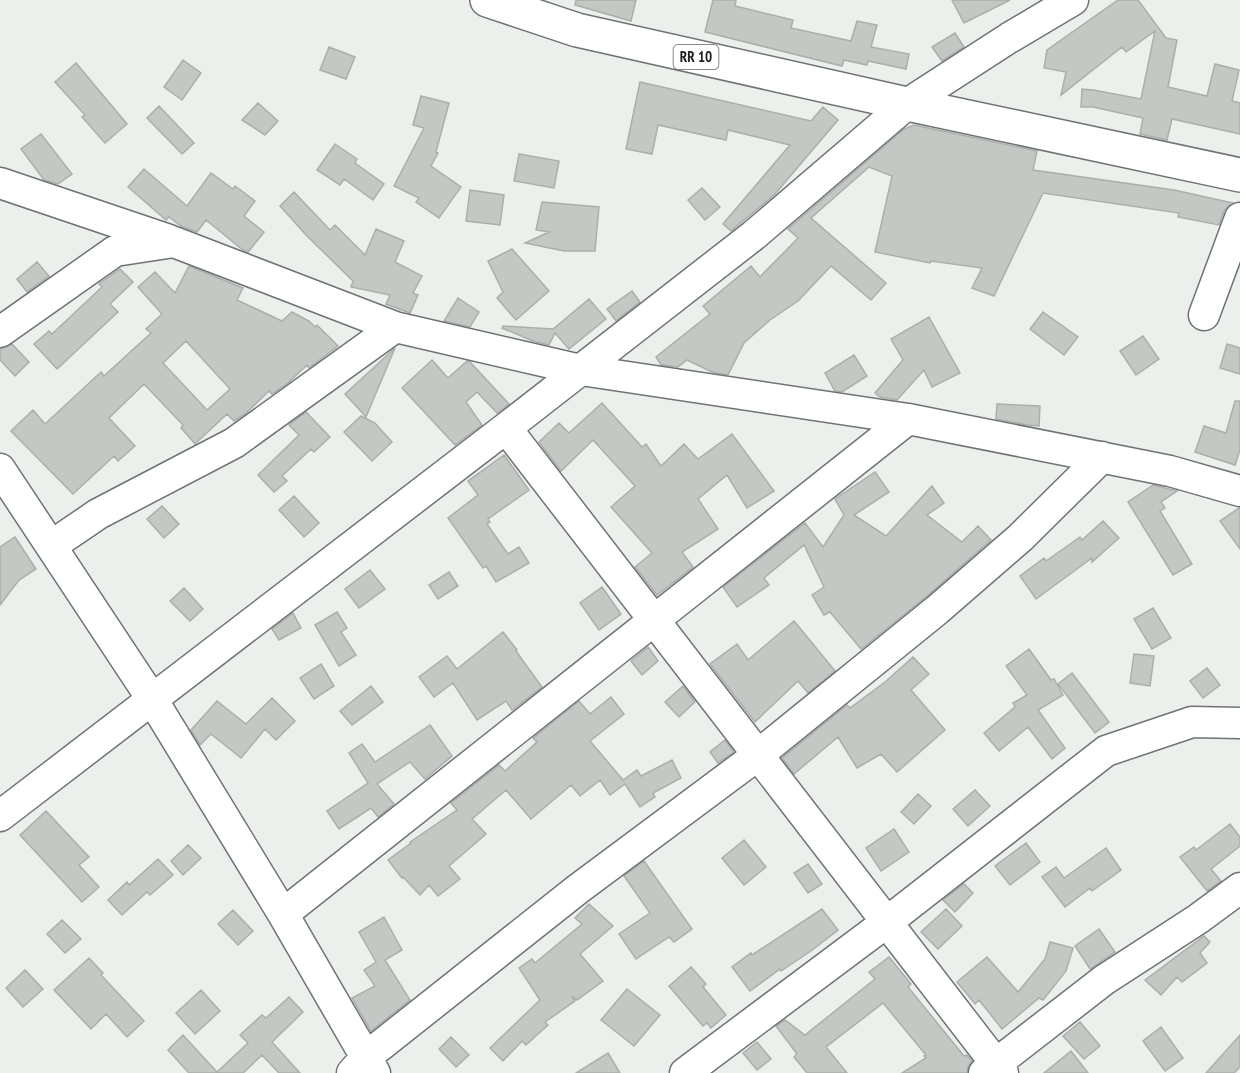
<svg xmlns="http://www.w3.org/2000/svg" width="1240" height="1073" font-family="'PT Sans Narrow',sans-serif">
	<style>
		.building { fill: #c3c8c4; stroke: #aaafab; stroke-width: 1.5; fill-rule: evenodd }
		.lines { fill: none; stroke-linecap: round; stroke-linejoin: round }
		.minor-casing { stroke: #6f7470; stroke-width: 33 }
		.major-casing { stroke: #6f7470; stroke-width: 36 }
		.minor { stroke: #fff; stroke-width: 30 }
		.major { stroke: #fff; stroke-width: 33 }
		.labels { text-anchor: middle; stroke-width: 4.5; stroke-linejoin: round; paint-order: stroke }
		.shield { fill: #fff; stroke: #616261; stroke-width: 1.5 }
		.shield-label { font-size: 15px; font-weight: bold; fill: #1d1f1d }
	</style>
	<rect width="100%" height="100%" fill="#ebf0ec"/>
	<path class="building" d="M576 0H636L631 21 575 5Z
		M713 0H736L735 6 793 20 791 28 851 41 857 21 877 25 871 47 909 54 906 69 868 61 867 65 844 60 842 66 705 32Z
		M952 0H1010L964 23Z
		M1118 0H1138L1166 38 1177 40 1168 87 1207 96 1215 64 1239 70 1232 101 1240 103V134L1172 119 1167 140 1140 134 1143 118 1093 107H1081L1082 89 1093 90 1141 99 1155 31 1126 52 1122 47 1061 95 1066 72 1044 68 1047 50Z
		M955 33 964 47 942 61 932 47Z
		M329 47 355 57 346 79 320 70Z
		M183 60 201 73 182 100 164 87Z
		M76 63 127 124 105 143 82 117 85 115 55 82Z
		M640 82 811 121 823 107 838 120 775 194 731 231 723 224 790 145 728 130 726 140 658 125 652 154 626 149Z
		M421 96 449 103 436 152 438 153 431 166 461 187 439 218 416 202 419 198 394 186 424 128 413 125Z
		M258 103 278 121 265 135 242 120Z
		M159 106 194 143 182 154 147 118Z
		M914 125 1037 151 1033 170 1174 190 1233 203 1229 205 1224 211 1219 225 1178 217 1179 213 1043 193 994 296 972 288 982 268 931 261 930 263 875 252 892 176 869 167 811 218 886 283 871 300 831 266 798 301 770 320 744 343 728 375 712 372 687 360 678 367 661 365 656 357 710 314 703 306 751 266 760 277 798 238 788 229 904 129Z
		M41 134 72 174 58 184 44 180 21 149Z
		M335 144 357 159 355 163 384 184 373 200 344 179 340 185 317 170Z
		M519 154 559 161 554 188 514 181Z
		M144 169 187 206 211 173 233 189 235 186 255 201 244 216 264 232 248 252 243 250 206 220 197 232 181 226 169 217 166 220 128 187Z
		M702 188 720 207 705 220 688 200Z
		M470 190 504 195 500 225 466 221Z
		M294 192 330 230 335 225 365 255 376 229 404 241 395 262 422 276 413 293 418 295 410 313 386 304 390 295 351 287 353 281 306 235 280 206Z
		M542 202 599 207 595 251H564L525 243 549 232 536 230Z
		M512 249 549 291 516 320 497 298 503 292 488 261Z
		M37 262 49 276 27 292 17 279Z
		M189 266 243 288 237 300 282 321 292 312 309 321 315 327 317 325 338 346 309 368 307 365 288 383 272 394 269 391 245 414 234 421 227 414 195 444 181 428 183 425 144 384 109 418 135 446 118 461 114 456 73 494 11 431 33 410 45 424 101 372 104 376 151 333 146 329 162 314 138 287 155 272 175 293ZM186 341 230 389 207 410 163 363Z
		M120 269 133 282 110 304 118 312 57 369 34 344 49 331 52 334 102 287 99 284Z
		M632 291 640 302 616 321 607 309Z
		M458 298 479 312 470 327 444 321Z
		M589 299 606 319 569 349 555 333 549 345 533 341 502 328 503 326 553 329Z
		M1043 312 1078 337 1064 355 1030 329Z
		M929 317 960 373 932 387 924 370 897 400 880 397 875 393 903 360 891 339Z
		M1143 336 1159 359 1136 375 1120 351Z
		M12 344 29 362 15 376 0 360V349Z
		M1227 344 1240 348V374L1220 368Z
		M395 348 366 417 345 394Z
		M854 355 867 376 842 392 835 391 825 373Z
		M432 360 448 378 467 361 470 362 509 404 497 413 477 392 466 402 482 425 455 445 402 388Z
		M1235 401H1240V450L1235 465 1195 452 1204 426 1226 433Z
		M602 403 642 447 646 444 661 466 684 444 698 459 732 434 774 491 747 508 727 475 698 499 718 529 682 552 693 567 657 595 635 567 652 553 611 507 635 486 593 440 561 471 539 442 559 423 569 433Z
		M997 404 1040 406 1039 426 1027 425 996 419Z
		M306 412 330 437 314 452 311 449 282 476 287 481 274 492 258 475 299 435 289 425Z
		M361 416 375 423 392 442 372 461 344 432Z
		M504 455 529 490 488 519 490 522 487 524 508 554 519 547 529 563 496 582 486 566 483 568 448 518 478 495 468 481Z
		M875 472 889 492 854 515 886 536 932 486 944 503 927 515 962 542 978 526 991 540 926 597 861 649 830 612 824 615 812 595 824 587 804 545 764 578 769 585 737 607 723 587 805 523 823 547 844 515 835 499Z
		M1153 485 1177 491 1161 502 1165 508 1160 511 1192 564 1173 575 1128 502Z
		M294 496 319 523 304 537 279 510Z
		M162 506 179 524 164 538 147 519Z
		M1239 508H1240V549L1220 521Z
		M1103 521 1119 538 1092 562V558L1036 599 1020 576 1044 558 1046 561 1080 537 1082 540Z
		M15 537 36 569 19 580 0 605V547Z
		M370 570 385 589 359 608 345 589Z
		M449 572 458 586 438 599 429 585Z
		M602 587 621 614 599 630 580 603Z
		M184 588 203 609 190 621 170 601Z
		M1153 608 1171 638 1152 649 1134 619Z
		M337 612 347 628 341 632 356 655 339 666 315 625Z
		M293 613 301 628 279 640 272 629Z
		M794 621 835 671 808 693 798 681 755 722 710 664 737 644 748 660Z
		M503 632 517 650 516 651 542 687 512 710 506 701 477 720 453 683 434 697 419 677 447 656 457 669Z
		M648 647 658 661 642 675 631 661Z
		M1029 649 1051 680 1054 679 1063 695 1038 710 1065 748 1052 759 1028 727 999 751 984 733 1015 707 1013 703 1027 695 1006 666Z
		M1134 654 1154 656 1150 686 1130 683Z
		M913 657 929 674 911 690 945 730 897 772 881 754 857 768 838 737 794 774 782 758 847 705 850 708 885 682Z
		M321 664 334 686 314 699 300 678Z
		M1207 668 1220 685 1203 698 1190 681Z
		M1072 673 1109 722 1095 733 1058 684Z
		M371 686 383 702 352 725 340 711Z
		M683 686 695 702 679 717 665 702Z
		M611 697 624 714 590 741 623 780 637 770 641 776 672 760 681 778 653 793 655 797 640 807 625 784 610 795 600 780 580 796 571 785 531 819 506 790 472 819 486 834 449 866 460 879 438 896 429 885 420 895 403 877 402 878 388 860 411 843 410 842 457 810 451 803 499 765 505 771 537 742 533 738 579 701 590 714Z
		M272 698 295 721 276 740 265 729 241 758 211 734 200 745 191 730 217 701 246 724Z
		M430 725 452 756 425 779 410 762 377 784 394 804 378 817 371 808 339 829 327 811 368 783 349 753 362 744 375 762Z
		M725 740 734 752 718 763 710 752Z
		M975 790 990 806 968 826 953 809Z
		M918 794 931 806 914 824 901 812Z
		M46 811 89 857 79 865 99 887 82 902 20 835Z
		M1230 824 1240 837V846L1211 869 1221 881 1207 891 1180 857 1194 847 1196 850Z
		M894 829 909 852 881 871 866 848Z
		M744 840 766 867 744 885 722 858Z
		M1026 843 1040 862 1010 885 995 866Z
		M188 845 201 858 183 875 171 861Z
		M1106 848 1121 870 1092 891 1090 888 1065 907 1042 877 1056 867 1064 878Z
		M158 859 173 875 150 895 147 892 122 915 108 900 127 882 129 885Z
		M644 861 692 929 674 942 669 937 636 959 619 934 650 913 624 876Z
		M808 864 822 884 808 893 794 873Z
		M964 884 973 893 955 912 943 900Z
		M589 904 613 926 580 954 603 981 577 1000 572 996 575 1001 545 1022 548 1025 526 1045 522 1041 503 1061 490 1048 540 1000 519 968 532 959 535 963 582 924 575 918Z
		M822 909 838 930 811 951 781 971 780 969 750 991 732 967 751 953 752 955Z
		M946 909 962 926 938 949 921 932Z
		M233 910 253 931 238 945 218 924Z
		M384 917 402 950 385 960 410 1000 371 1031 352 998 375 986 364 970 376 962 359 932Z
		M62 920 81 939 65 953 47 934Z
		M1099 929 1115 952 1090 969 1075 946Z
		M1204 936 1210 942 1200 953 1207 963 1182 982 1177 977 1161 995 1145 980Z
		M1050 942 1073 948 1066 971 1043 1000 1039 998 1002 1029 979 1000 975 1004 957 982 987 957 1018 992 1045 959Z
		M889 957 911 984 908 987 964 1056 967 1055 972 1061 968 1067 967 1073H902L926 1058 924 1056 926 1055 883 1003 826 1047 847 1073H807L794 1057 797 1054 776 1026 785 1020 805 1035 875 979 869 972Z
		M89 958 103 973 101 975 144 1021 127 1037 106 1014 91 1029 54 990Z
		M691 967 706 984 703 987 726 1015 711 1028 707 1023 703 1026 669 986Z
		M25 970 43 989 23 1007 6 988Z
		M627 989 660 1015 634 1046 601 1020Z
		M201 990 220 1011 195 1034 176 1013Z
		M289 997 303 1012 272 1042 300 1073H279L262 1055 243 1073H189L168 1050 183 1035 217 1072 248 1043 240 1035 262 1015 266 1018Z
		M1080 1022 1100 1046 1084 1059 1063 1036Z
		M1161 1027 1183 1058 1165 1071 1143 1041Z
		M1240 1035V1067L1234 1073H1206Z
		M451 1037 469 1055 456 1067 439 1049Z
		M757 1042 771 1059 757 1070 743 1053Z
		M1071 1051 1088 1073H1044Z
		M608 1053 620 1073H576Z"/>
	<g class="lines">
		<g class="minor-casing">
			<path id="minor" d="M0 183 169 240
				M1204 315 1240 218
				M0 332 115 251 174 242 395 327 581 370 908 419 1170 471 1240 491
				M506 428 1003 1073
				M0 469 152 699 283 914 375 1073
				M51 546 98 514 234 443 395 327
				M0 816 506 428 754 235 907 104 1009 38 1073 0
				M283 914 908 419
				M352 1073 366 1057 578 889 758 755 937 610 1020 538 1102 457
				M685 1073 887 922 1106 751 1192 722 1240 723
				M984 1073 1104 980 1198 919 1240 888"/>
		</g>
		<g class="major-casing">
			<path id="major" d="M487 0 577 30 907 104 1240 175"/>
		</g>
		<use href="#minor" class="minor"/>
		<use href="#major" class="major"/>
	</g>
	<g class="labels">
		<rect class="shield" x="673.5" y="45" width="45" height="24" rx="4.5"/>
		<g class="shield-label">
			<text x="696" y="62">RR 10</text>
		</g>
	</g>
</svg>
